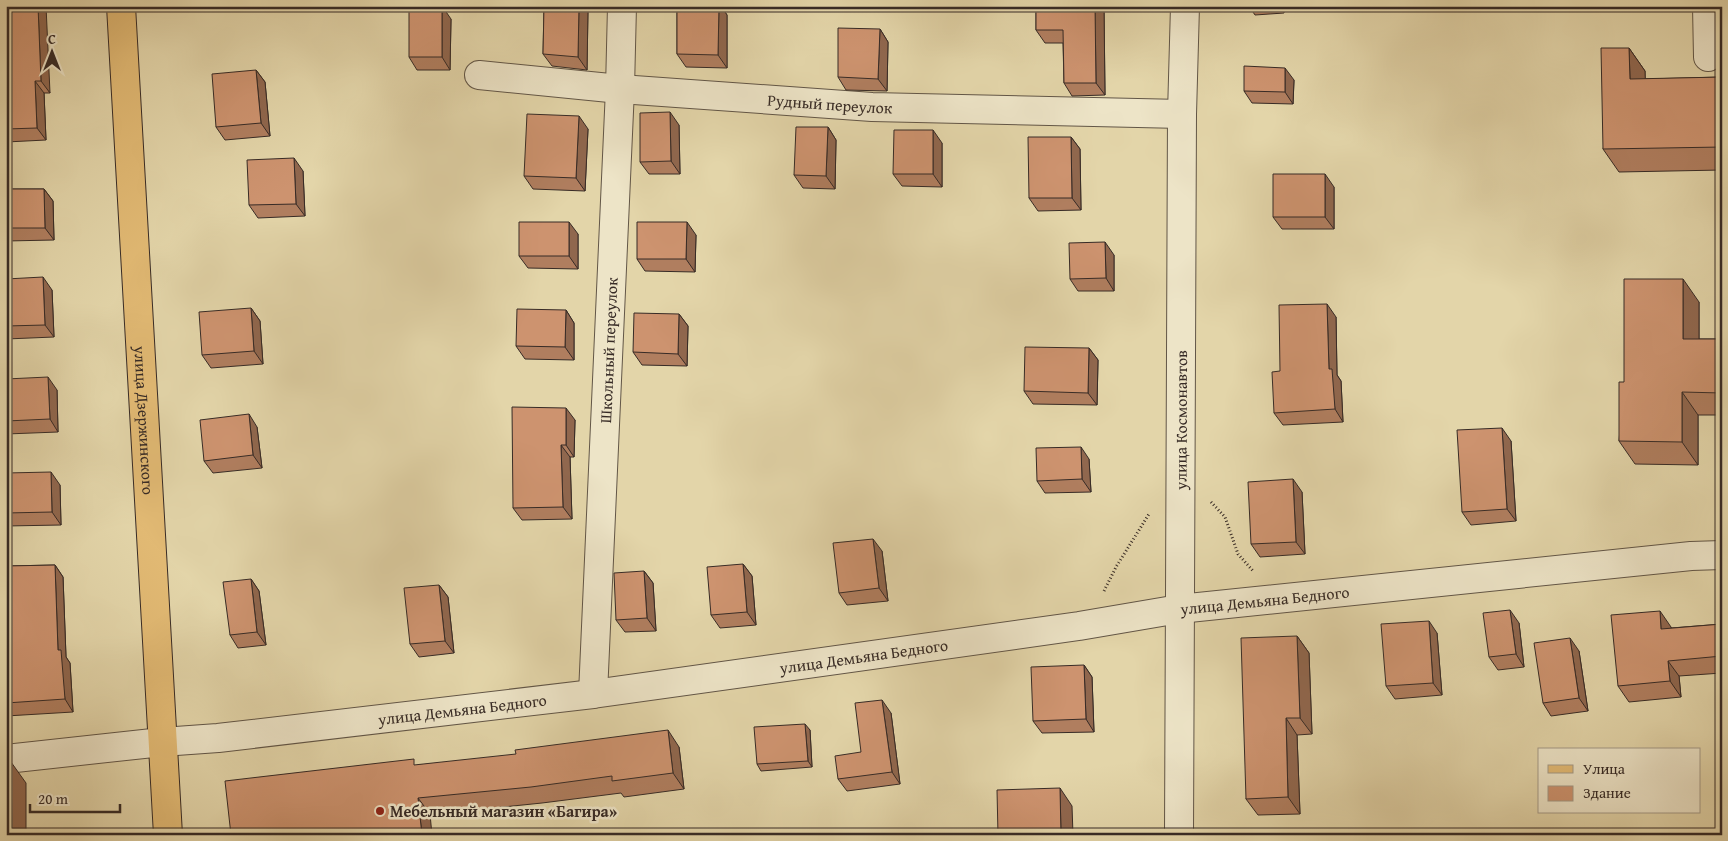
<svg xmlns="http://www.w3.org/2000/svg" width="1728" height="841" font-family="'Gentium Book Plus',serif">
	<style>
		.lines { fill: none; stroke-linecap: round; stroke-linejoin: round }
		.minor-casing { stroke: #625647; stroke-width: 30 }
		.major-casing { stroke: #372b26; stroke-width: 30 }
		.path { stroke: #372b26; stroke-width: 3; stroke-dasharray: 1 2.5; stroke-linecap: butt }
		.minor { stroke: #ede4c7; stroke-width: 28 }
		.major { stroke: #e2ba74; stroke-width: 28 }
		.wall { fill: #b07e5f; stroke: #372b26 }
		.shaded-wall { fill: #90674e; stroke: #372b26 }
		.building { fill: #cd936f; stroke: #372b26 }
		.poi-dot { fill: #8f2418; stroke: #ede4c7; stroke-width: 2 }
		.labels { text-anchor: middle; stroke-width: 5; stroke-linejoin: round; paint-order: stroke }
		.street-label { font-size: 16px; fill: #372b26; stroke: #ede4c7 }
		.poi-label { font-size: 16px; font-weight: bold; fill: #372b26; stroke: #ede4c7; text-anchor: start }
	</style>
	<rect width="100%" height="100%" fill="#e3d5a9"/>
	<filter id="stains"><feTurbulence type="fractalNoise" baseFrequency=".004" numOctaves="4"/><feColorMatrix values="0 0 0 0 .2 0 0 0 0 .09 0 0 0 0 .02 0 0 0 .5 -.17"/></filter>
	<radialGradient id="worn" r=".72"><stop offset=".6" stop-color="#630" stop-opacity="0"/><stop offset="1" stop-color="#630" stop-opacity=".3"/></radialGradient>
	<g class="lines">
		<g class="minor-casing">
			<g id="minor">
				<path d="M1707 6 1708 57"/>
				<path id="s1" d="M479 75 620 89 872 107 1182 114"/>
				<path id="s2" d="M593 694 620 89 622 6"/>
				<path id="s3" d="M6 759 162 742 218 738 593 694 1079 626 1179 609 1691 556 1722 555"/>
				<path id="s4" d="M1179 835 1182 114 1185 6"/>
			</g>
		</g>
		<g class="major-casing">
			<g id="major">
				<path id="s5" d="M121 6 168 835"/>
			</g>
		</g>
		<path class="path" d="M1211 502 1225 517 1238 554 1254 572
			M1104 591 1116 567 1149 514"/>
		<use href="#minor" class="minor"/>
		<use href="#major" class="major"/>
	</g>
	<path class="wall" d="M6 6 50 93H44L46 140 6 142Z
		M250 6H306V8L250 7Z
		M544 6H586L588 9 587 70 552 66 543 54Z
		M677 6H721L727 15V68L686 67 677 54Z
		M1036 6H1103L1104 8 1105 95 1072 96 1064 83 1063 43H1045L1036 30Z
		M1249 6H1283L1284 13 1255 15Z
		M451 19 450 70H417L409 57Z
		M880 29 888 42 887 91 846 90 838 77Z
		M1629 48 1645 71V79L1722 77V170L1619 172 1603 149Z
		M256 70 265 82 270 136 225 140 216 127Z
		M1294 80 1293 104 1252 103 1244 91Z
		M679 125 680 174H649L640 162Z
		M828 127 836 140 835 189 803 188 794 175Z
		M588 129 585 191 533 189 524 176Z
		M1071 137 1080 149 1081 210 1038 211 1029 198Z
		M942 143V187L902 186 893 174Z
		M303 171 305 216 258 218 249 205Z
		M1334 187V229H1282L1273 217Z
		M6 189H44L53 201 54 240 6 241Z
		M578 234V269L528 268 519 256Z
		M696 235 695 272 645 271 637 259Z
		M1114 255V291H1078L1070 279Z
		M6 279 52 290 54 337 6 339Z
		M1699 302V339H1722V415H1698V465L1635 464 1619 441 1624 382Z
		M251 308 260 321 263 364 211 368 202 355Z
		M566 310 574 323V360L525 359 516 346Z
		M679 314 688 326 687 366 642 365 633 352Z
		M1336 317 1337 375 1341 381 1343 422 1283 425 1274 413Z
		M1089 348 1098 360 1097 405 1033 404 1024 391Z
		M6 379 57 390 58 432 6 434Z
		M575 420 574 457H570L572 519 522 520 513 508Z
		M257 427 262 468 213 473 204 461Z
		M1511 441 1516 521 1471 525 1462 512Z
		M1089 459 1091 492 1045 493 1037 481Z
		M6 473 60 485 61 525 6 526Z
		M1302 492 1305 554 1260 557 1251 544Z
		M882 551 888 601 847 605 839 593Z
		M743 564 752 576 756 625 720 628 711 615Z
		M55 565 63 577 66 657 70 663 73 712 6 716V566Z
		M644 571 653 583 656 631 625 632 616 620Z
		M251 579 259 591 266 645 238 648 230 635Z
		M439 585 448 597 454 653 419 657 410 644Z
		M1519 623 1524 667 1498 670 1489 657Z
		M1722 624V673L1679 676 1681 697 1629 702 1618 686 1671 627V628Z
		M1437 633 1442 695 1395 699 1386 686Z
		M1297 636 1309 653 1312 734 1297 735 1300 814 1258 815 1246 799Z
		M1579 651 1588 711 1551 716 1543 703Z
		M1084 665 1092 677 1094 732 1042 733 1033 721Z
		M891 713 900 784 847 791 838 779 861 752Z
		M810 730 812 767 761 771 757 764Z
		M679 747 684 789 624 797 621 793 542 803 231 835 418 765Z"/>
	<path class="shaded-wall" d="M38 6H46L50 93 41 81Z
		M442 6 451 19 450 70 442 57Z
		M579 6H586L588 9 587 70 578 57Z
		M719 6H721L727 15V68L718 55Z
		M1095 6H1103L1104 8 1105 95 1096 83Z
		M1279 6H1283L1284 13Z
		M880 29 888 42 887 91 878 79Z
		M1629 48 1645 71 1646 102 1630 79Z
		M1285 68 1294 80 1293 104 1285 92Z
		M256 70 265 82 270 136 261 123Z
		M35 81 44 93 46 140 37 128Z
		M670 112 679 125 680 174 671 161Z
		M579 116 588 129 585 191 576 178Z
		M828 127 836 140 835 189 826 176Z
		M933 130 942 143V187L933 174Z
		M1071 137 1080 149 1081 210 1072 198Z
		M294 158 303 171 305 216 296 204Z
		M1325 174 1334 187V229L1325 217Z
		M44 189 53 201 54 240 45 228Z
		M569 222 578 234V269L569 256Z
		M687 222 696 235 695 272 686 259Z
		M1105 242 1114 255V291L1106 278Z
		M43 277 52 290 54 337 45 325Z
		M1683 279 1699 302V362L1683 339Z
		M1327 304 1336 317 1337 375 1341 381 1343 422 1335 409 1329 369Z
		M251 308 260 321 263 364 254 351Z
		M566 310 574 323V360L565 347Z
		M679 314 688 326 687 366 678 354Z
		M1089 348 1098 360 1097 405 1088 393Z
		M48 377 57 390 58 432 50 419Z
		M1682 392 1698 415V465L1682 442Z
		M566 408 575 420 574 457 566 445Z
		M249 414 257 427 262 468 253 455Z
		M1502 428 1511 441 1516 521 1507 509Z
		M561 445 570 457 572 519 563 507Z
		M1081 447 1089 459 1091 492 1082 479Z
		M51 472 60 485 61 525 52 512Z
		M1293 479 1302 492 1305 554 1296 542Z
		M873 539 882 551 888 601 879 588Z
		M743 564 752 576 756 625 747 612Z
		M55 565 63 577 66 657 70 663 73 712 65 699 58 650Z
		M644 571 653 583 656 631 647 618Z
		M251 579 259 591 266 645 257 632Z
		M439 585 448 597 454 653 445 641Z
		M1510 610 1519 623 1524 667 1516 654Z
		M1660 611 1671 627 1672 645 1661 629Z
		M1429 621 1437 633 1442 695 1433 683Z
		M1297 636 1309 653 1312 734 1300 718Z
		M1570 638 1579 651 1588 711 1579 698Z
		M1668 661 1679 676 1681 697 1670 681Z
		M1084 665 1092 677 1094 732 1086 719Z
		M882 700 891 713 900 784 892 772Z
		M1286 718 1297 735 1300 814 1288 797Z
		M805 724 810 730 812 767 808 761Z
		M668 730 679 747 684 789 673 773Z
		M11 762 26 783V835H12Z
		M1060 788 1072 806 1073 835H1061Z
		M418 798 430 814 432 835H422Z"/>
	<path class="building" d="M6 6H38L41 81H35L37 128 6 129Z
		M409 6H442V57H409Z
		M544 6H579L578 57 543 54Z
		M677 6H719L718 55 677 54Z
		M1036 6H1095L1096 83H1064L1063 30H1036Z
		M838 28 880 29 878 79 838 77Z
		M1601 48H1629L1630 79 1722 77V147L1603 149Z
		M1244 66 1285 68V92L1244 91Z
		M256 70 261 123 216 127 212 74Z
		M670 112 671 161 640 162V113Z
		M527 114 579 116 576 178 524 176Z
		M796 127H828L826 176 794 175Z
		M894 130H933V174H893Z
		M1028 137H1071L1072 198H1029Z
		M294 158 296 204 249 205 247 160Z
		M1273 174H1325V217H1273Z
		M6 189H44L45 228H6Z
		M519 222H569V256H519Z
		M637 222H687L686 259H637Z
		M1105 242 1106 278 1070 279 1069 243Z
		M43 277 45 325 6 326V279Z
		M1624 279H1683V339H1722V393L1682 392V442L1619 441V382H1624Z
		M1327 304 1329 369H1332L1335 409 1274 413 1272 372 1280 371 1279 305Z
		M251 308 254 351 202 355 199 312Z
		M517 309 566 310 565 347 516 346Z
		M634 313 679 314 678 354 633 352Z
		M1025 347 1089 348 1088 393 1024 391Z
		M48 377 50 419 6 421V379Z
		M512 407 566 408V445H561L563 507 513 508Z
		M249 414 253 455 204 461 200 420Z
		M1502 428 1507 509 1462 512 1457 430Z
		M1081 447 1082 479 1037 481 1036 448Z
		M51 472 52 512 6 513V473Z
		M1293 479 1296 542 1251 544 1248 482Z
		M873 539 879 588 839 593 833 543Z
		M743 564 747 612 711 615 707 567Z
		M55 565 58 650H61L65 699 6 703V566Z
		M644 571 647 618 616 620 614 573Z
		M251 579 257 632 230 635 223 582Z
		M439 585 445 641 410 644 404 588Z
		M1510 610 1516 654 1489 657 1483 613Z
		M1660 611 1661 629 1722 624V656L1668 661 1670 681 1618 686 1611 615Z
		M1429 621 1433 683 1386 686 1381 624Z
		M1297 636 1300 718H1286L1288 797 1246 799 1241 638Z
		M1570 638 1579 698 1543 703 1534 643Z
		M1084 665 1086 719 1033 721 1031 667Z
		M882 700 892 772 838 779 835 756 861 752 855 703Z
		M805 724 808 761 757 764 754 727Z
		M668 730 673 773 612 781V776L531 787 418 798 422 835H231L225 781 414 759V765L516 754 515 750Z
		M6 762H11L12 835H6Z
		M1060 788 1061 835H998L997 790Z"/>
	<circle class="poi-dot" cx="380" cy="811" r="5"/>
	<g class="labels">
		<g class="street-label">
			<text dy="6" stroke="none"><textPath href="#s1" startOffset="352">Рудный переулок</textPath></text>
			<text dy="6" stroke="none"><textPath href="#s2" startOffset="344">Школьный переулок</textPath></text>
			<text dy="6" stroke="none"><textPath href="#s4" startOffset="415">улица Космонавтов</textPath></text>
			<text dy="6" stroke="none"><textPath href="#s5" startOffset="415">улица Дзержинского</textPath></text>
			<text dy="6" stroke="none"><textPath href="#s3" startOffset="1269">улица Демьяна Бедного</textPath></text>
			<text dy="6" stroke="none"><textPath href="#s3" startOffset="864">улица Демьяна Бедного</textPath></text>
			<text dy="6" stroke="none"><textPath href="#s3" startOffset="459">улица Демьяна Бедного</textPath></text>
		</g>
		<g class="poi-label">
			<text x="390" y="817">Мебельный магазин «Багира»</text>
		</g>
	</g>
	<rect width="1728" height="841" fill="none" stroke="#e3d5a9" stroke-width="25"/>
	<rect x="8" y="8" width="1713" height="826" fill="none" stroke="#372b26" stroke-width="2.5"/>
	<rect x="12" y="12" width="1703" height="816" fill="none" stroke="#372b26"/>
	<rect x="1538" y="748" width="162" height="65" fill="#ede4c7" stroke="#a49a87"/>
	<rect x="1548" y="765" width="25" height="8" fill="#e2ba74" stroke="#a49a87"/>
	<text x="1583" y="774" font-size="15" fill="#372b26">Улица</text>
	<rect x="1548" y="786" width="25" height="15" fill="#cd936f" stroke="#a49a87"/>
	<text x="1583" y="798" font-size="15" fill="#372b26">Здание</text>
	<g transform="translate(52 52)" stroke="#ede4c7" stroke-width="4" paint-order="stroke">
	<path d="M0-4L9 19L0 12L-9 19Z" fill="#372b26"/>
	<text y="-8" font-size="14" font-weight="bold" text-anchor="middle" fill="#372b26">С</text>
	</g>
	<path d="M30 804v8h90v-8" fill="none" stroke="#372b26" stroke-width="2.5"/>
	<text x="38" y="804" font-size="15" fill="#372b26" stroke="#ede4c7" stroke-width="4" paint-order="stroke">20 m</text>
	<rect width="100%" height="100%" filter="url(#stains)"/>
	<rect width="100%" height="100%" fill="url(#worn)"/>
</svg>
